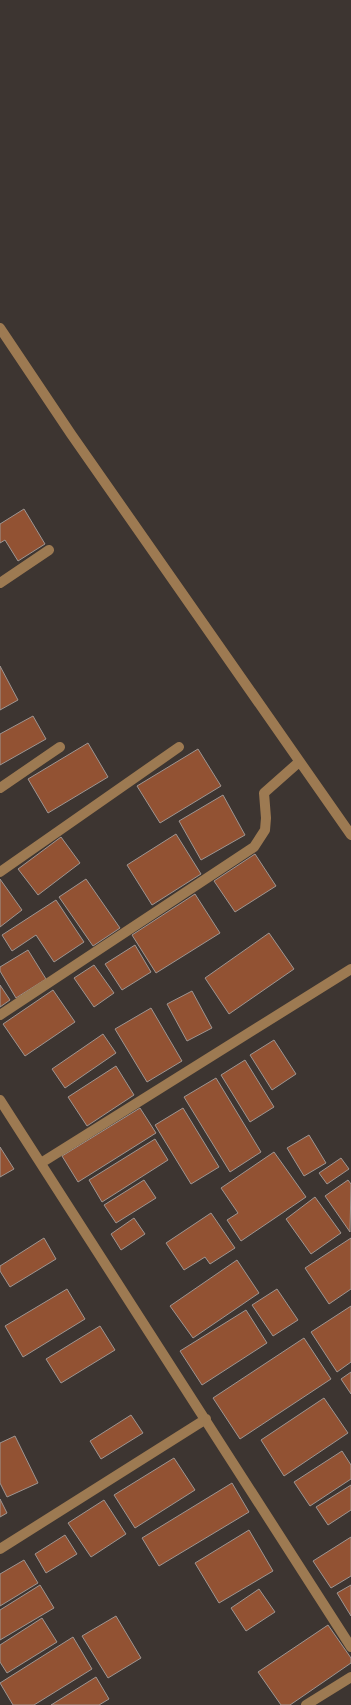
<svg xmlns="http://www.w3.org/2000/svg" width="351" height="1705" font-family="'IBM Plex Serif',serif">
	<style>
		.building { fill: #925233; stroke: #9e9591 }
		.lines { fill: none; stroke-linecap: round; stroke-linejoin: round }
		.minor { stroke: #9d7a52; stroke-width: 10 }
	</style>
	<rect width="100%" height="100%" fill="#3d3531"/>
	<path class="building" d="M24 509 45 544 18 561 5 540 0 543V524Z
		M0 666 18 700 0 710Z
		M33 716 46 739 0 765V734Z
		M88 743 108 777 48 813 28 779Z
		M198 749 221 786 160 823 137 786Z
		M223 795 245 835 201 860 179 821Z
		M176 834 201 874 152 905 127 865Z
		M61 837 80 863 38 895 18 869Z
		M255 854 276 886 235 912 214 881Z
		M0 879 22 910 0 927Z
		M86 879 120 928 93 946 59 897Z
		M195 894 220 933 156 973 132 935Z
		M56 900 84 942 54 962 36 935 12 951 2 935Z
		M269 933 294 969 229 1014 205 978Z
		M135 945 151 972 122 990 105 964Z
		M28 950 46 979 16 998 0 971V967Z
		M94 965 114 993 94 1007 74 978Z
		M0 985 10 1000 0 1007Z
		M53 990 75 1022 25 1056 3 1024Z
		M192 991 212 1028 187 1041 167 1004Z
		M151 1008 182 1061 147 1082 115 1029Z
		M103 1034 116 1053 65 1088 52 1069Z
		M274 1040 296 1074 272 1090 250 1055Z
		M245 1060 274 1107 250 1122 221 1075Z
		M116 1066 134 1095 87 1126 68 1097Z
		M216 1078 261 1152 230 1172 184 1097Z
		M140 1108 156 1133 78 1182 62 1156Z
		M183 1108 219 1167 191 1184 155 1125Z
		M309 1135 326 1163 304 1176 287 1148Z
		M155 1139 168 1160 102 1202 89 1180Z
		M0 1147 14 1169 0 1177Z
		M274 1152 306 1197 241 1241 227 1220 238 1213 221 1188Z
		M341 1158 349 1169 327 1184 319 1173Z
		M144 1180 156 1198 116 1223 104 1205Z
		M348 1180 351 1184 350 1232 325 1196Z
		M315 1197 341 1233 311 1254 286 1219Z
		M211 1213 235 1248 210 1264 205 1257 184 1270 166 1243Z
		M134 1218 145 1234 121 1250 111 1234Z
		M44 1238 56 1259 10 1287 0 1271V1266Z
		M351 1238V1289L329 1304 305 1268Z
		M237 1260 259 1293 193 1338 170 1306Z
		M67 1289 85 1319 23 1357 5 1326Z
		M277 1289 298 1320 273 1336 252 1305Z
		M351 1306V1362L337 1372 311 1332Z
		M246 1310 267 1343 202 1385 180 1351Z
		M100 1326 115 1350 61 1383 46 1359Z
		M304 1338 331 1379 240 1439 213 1398Z
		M351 1372V1394L341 1379Z
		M324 1398 348 1433 284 1476 261 1440Z
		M131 1415 143 1433 101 1459 90 1441Z
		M15 1436 38 1483 7 1497 0 1483V1443Z
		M342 1451 351 1465V1479L310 1506 294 1482Z
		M174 1458 195 1490 135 1528 114 1495Z
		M232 1483 249 1512 159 1566 142 1538Z
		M351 1485V1510L328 1525 316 1507Z
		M0 1499 7 1513 0 1517Z
		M104 1500 126 1534 91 1557 68 1523Z
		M249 1530 273 1571 219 1603 195 1563Z
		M65 1535 77 1554 46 1573 35 1554Z
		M351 1537V1576L331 1588 313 1561Z
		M24 1560 38 1583 0 1606V1574Z
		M40 1585 54 1608 0 1640V1610Z
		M351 1585V1616L337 1593Z
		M259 1589 275 1612 246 1631 231 1608Z
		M116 1616 141 1658 108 1678 82 1636Z
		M42 1618 57 1642 7 1673 0 1662V1645Z
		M328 1625 351 1658V1663L290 1705H281L258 1672Z
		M73 1637 92 1669 34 1705H13L0 1683Z
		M96 1677 109 1699 99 1705H51Z"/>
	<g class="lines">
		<path class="minor" d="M0 328 71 434 351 835
			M0 583 49 550
			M0 788 60 747
			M0 872 179 747
			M0 1015 254 847 265 830 266 818 264 793 299 762
			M0 1100 351 1647
			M41 1163 351 969
			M0 1549 206 1419
			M306 1705 351 1677"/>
	</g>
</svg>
